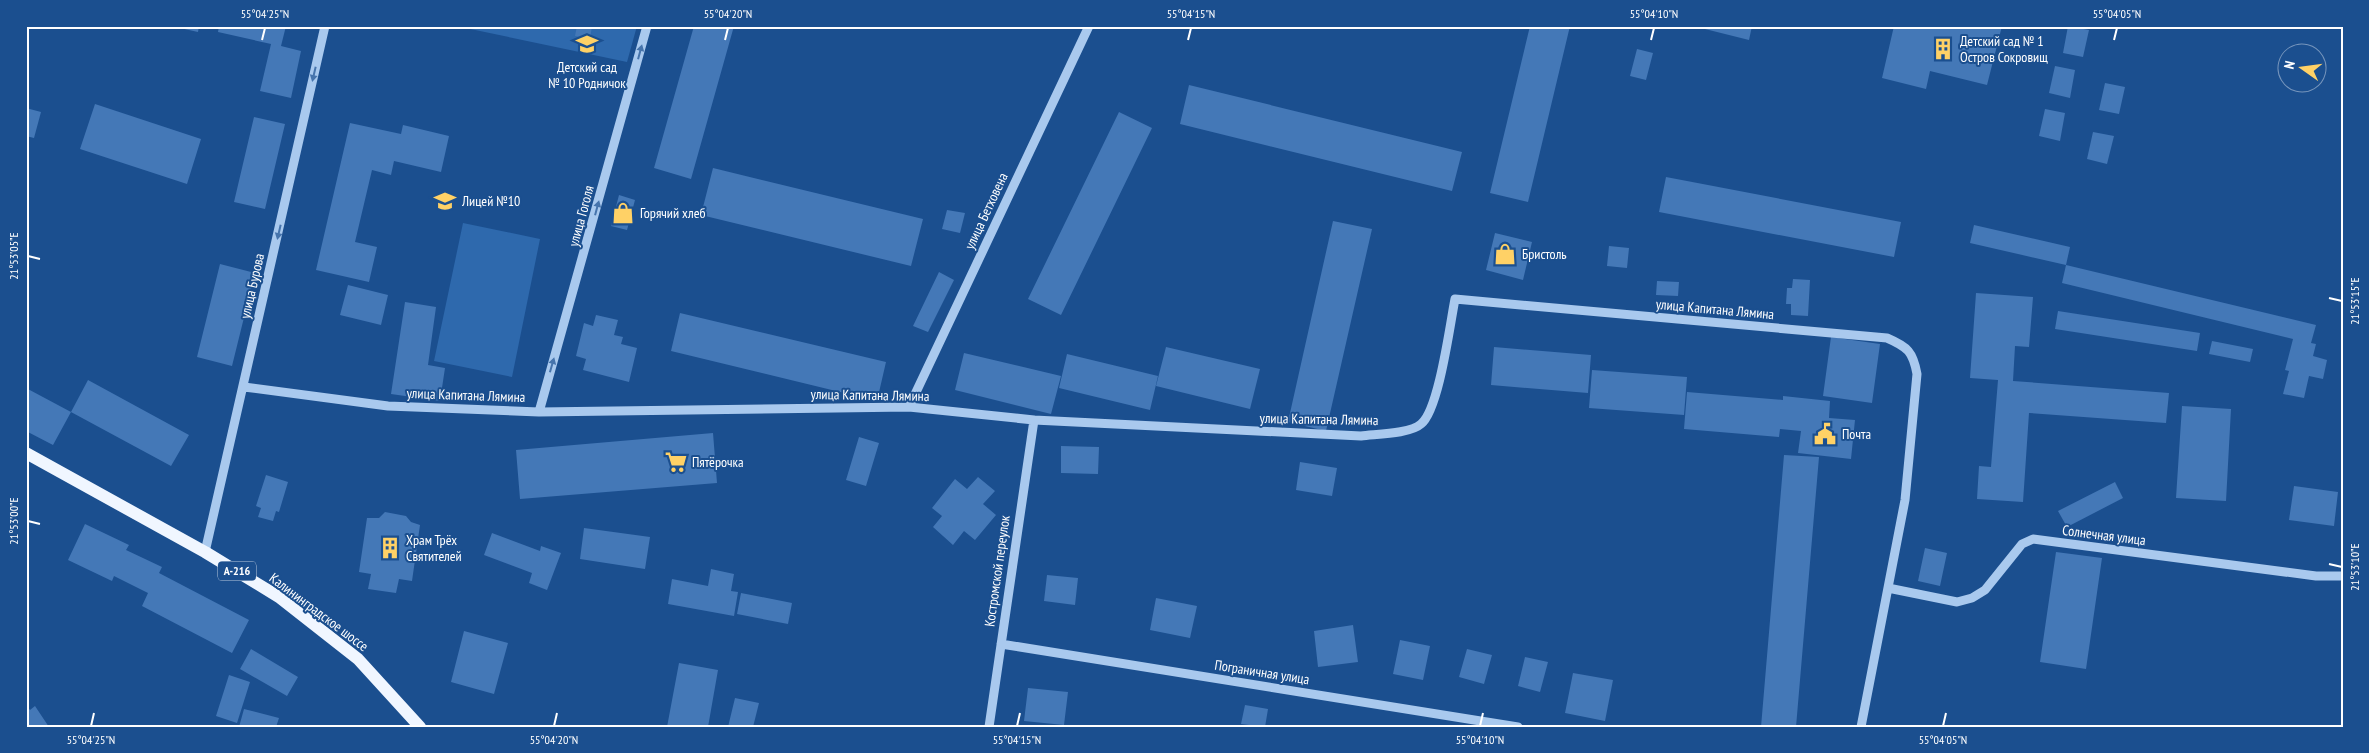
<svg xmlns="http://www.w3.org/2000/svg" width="2369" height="753" font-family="'PT Sans Narrow',sans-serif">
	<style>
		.green { fill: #2e69ad }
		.building { fill: #4478b7 }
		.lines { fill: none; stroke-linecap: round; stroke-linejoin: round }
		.minor { stroke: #a9c9ee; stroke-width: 9 }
		.major { stroke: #f0f6ff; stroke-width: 12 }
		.oneway { fill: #4674ac }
		.ticks { fill: none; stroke: #fff; stroke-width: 2 }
		.labels { text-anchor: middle; stroke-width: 4; stroke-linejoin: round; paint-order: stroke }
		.shield { fill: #1b4f8f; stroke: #bbcadd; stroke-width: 1 }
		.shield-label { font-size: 12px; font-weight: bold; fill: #fff }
		.poi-label { font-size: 14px; fill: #fff; stroke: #1b4f8f; text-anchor: start }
		.street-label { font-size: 14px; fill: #fff; stroke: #1b4f8f }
		.neatline { fill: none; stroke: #fff; stroke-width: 2 }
		.ticks-label { font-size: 12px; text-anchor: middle; fill: #fff }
	</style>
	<rect width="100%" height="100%" fill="#1b4f8f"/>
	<path class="green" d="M456 26H637L627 62Z
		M463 223 540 239 512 377 434 361Z"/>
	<path class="building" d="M171 26H199L198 32Z
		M219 26H286L281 46 301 51 291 98 260 91 271 44 218 32Z
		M577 26H592L590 39 575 36Z
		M694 26H734L691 179 654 168Z
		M1530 26H1570L1528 202 1490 193Z
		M1706 26H1752L1749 40 1705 29Z
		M1894 26H2002L1987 85 1930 71 1926 89 1882 78Z
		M2068 26 2089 30 2083 57 2063 53Z
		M1637 49 1653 53 1646 80 1630 76Z
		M2055 66 2075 70 2070 98 2049 93Z
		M2105 83 2125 87 2119 114 2099 110Z
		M1189 85 1462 152 1452 191 1180 124Z
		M95 104 201 139 187 184 80 149Z
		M26 108 41 112 34 138 26 136Z
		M2045 109 2065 113 2060 141 2039 136Z
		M1119 112 1152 128 1061 315 1028 299Z
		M254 117 285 124 265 209 234 202Z
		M350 123 401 134 403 125 449 136 441 172 394 161 391 175 372 170 355 242 377 247 369 282 316 270Z
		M2093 132 2114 136 2107 164 2087 159Z
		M713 168 923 219 911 266 701 215Z
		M1666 177 1901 222 1894 257 1659 212Z
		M619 195 635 200 627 230 611 226Z
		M947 210 965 213 960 233 942 229Z
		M1333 221 1372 229 1326 431 1288 422Z
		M1974 225 2070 247 2066 265 1970 243Z
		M1495 233 1532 242 1523 280 1486 270Z
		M1609 246 1629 248 1627 268 1607 266Z
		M220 264 255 273 232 366 197 357Z
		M2066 265 2316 325 2311 343 2316 344 2313 356 2327 360 2323 379 2309 376 2304 398 2283 394 2289 371 2285 370 2293 339 2062 283Z
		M939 272 954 280 928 332 913 326Z
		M1793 279 1810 280 1808 316 1791 315V304H1786L1787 288H1792Z
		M1657 281 1679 282 1678 296 1656 295Z
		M348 285 388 295 381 325 340 315Z
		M1976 293 2033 297 2029 347 2015 346 2013 381 2169 393 2166 423 2029 413 2023 502 1977 499 1979 466 1991 467 1998 380 1970 378Z
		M405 302 436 307 428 365 445 368 440 401 391 394Z
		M2058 311 2200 333 2197 351 2055 329Z
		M680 313 886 362 877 401 671 351Z
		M596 315 618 320 614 335 623 337 621 344 637 348 629 382 583 370 586 359 576 356 584 323 593 326Z
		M1831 337 1880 344 1872 403 1823 396Z
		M2212 341 2253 349 2250 362 2209 354Z
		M1166 347 1260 369 1250 409 1156 386Z
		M1494 347 1591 355 1588 393 1491 385Z
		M964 353 1061 376 1051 414 955 390Z
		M1067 354 1158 376 1150 410 1059 388Z
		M1592 370 1687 377 1684 415 1589 408Z
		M88 380 189 435 171 466 71 412Z
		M26 388 71 412 53 445 26 431Z
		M1687 392 1783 400V396L1830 401 1829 418 1855 420 1851 459 1798 453 1801 431 1780 429 1779 437 1684 429Z
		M2182 406 2231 409 2226 501 2176 498Z
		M713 433 717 483 520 499 516 450Z
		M859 437 879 443 866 486 846 480Z
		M1061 446 1099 447 1098 474 1061 473Z
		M1784 455 1819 457 1796 727H1761Z
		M1300 462 1337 468 1332 496 1296 490Z
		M266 475 288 482 279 512 276 511 273 521 258 517 261 508 256 506Z
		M978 477 995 491 983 504 996 515 975 540 964 531 953 545 933 527 942 516 932 508 955 479 967 489Z
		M2115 482 2123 498 2067 527 2058 511Z
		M2294 486 2338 492 2334 526 2289 520Z
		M385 512 406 516 411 522 420 525 412 581 399 579 396 593 368 589 371 574 359 572 367 518H379Z
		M85 524 129 545 126 550 162 567 159 573 249 620 232 653 142 606 148 593 114 576 112 581 68 560Z
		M584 528 650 537 645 569 580 559Z
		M492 533 540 551 541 546 561 553 547 590 529 583 532 573 484 555Z
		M1925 548 1947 553 1940 586 1918 581Z
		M2056 552 2102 558 2086 669 2040 662Z
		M711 569 734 574 731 591 738 592 734 616 668 604 672 579 708 586Z
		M1047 575 1078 578 1075 605 1044 601Z
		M741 593 792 603 788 624 737 614Z
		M1156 598 1197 606 1190 638 1150 630Z
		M1353 625 1358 662 1318 667 1314 631Z
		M464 631 508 643 494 694 451 682Z
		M1400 640 1430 646 1423 680 1393 674Z
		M251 649 298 677 287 696 240 669Z
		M1467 649 1492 655 1484 684 1459 677Z
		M1525 657 1548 662 1540 692 1518 686Z
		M679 663 718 670 708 727H667Z
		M1573 673 1613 680 1605 721 1565 713Z
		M229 675 250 682 237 723 216 716Z
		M1028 688 1068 692 1064 725 1024 721Z
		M735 698 759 703 753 727H728Z
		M26 705 30 710 35 706 49 727H26Z
		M1245 705 1268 709 1265 727 1241 724Z
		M244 709 279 718 276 727H239Z"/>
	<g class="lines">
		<path class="minor" d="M244 387 388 406 539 412 909 407 1034 420 1361 436C1376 434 1410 434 1421 424 1439 410 1450 324 1455 299L1887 338C1908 347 1913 352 1917 374L1905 500 1861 727
			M909 407 1089 26
			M539 412 647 26
			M205 552 325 26
			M1888 588 1957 602 1972 598 1985 590 2022 544 2033 539 2316 576H2343
			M1001 644 1518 727
			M989 727 1034 420"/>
		<path class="major" d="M26 453 205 552 279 597 358 659 420 727"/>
	</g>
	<defs><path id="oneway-solid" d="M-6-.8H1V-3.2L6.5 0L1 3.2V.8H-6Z" transform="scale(1.25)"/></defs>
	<g class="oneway">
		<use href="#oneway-solid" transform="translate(640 52) rotate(-75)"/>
		<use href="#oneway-solid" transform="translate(314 74) rotate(103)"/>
		<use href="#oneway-solid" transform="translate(597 208) rotate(-75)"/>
		<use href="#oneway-solid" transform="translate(279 232) rotate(103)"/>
		<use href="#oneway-solid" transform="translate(552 365) rotate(-74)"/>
	</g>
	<path class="ticks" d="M262 40 265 28M725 40 728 28M1188 40 1191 28M1651 40 1654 28M2114 40 2117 28M28 256 40 259M2329 298 2342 301M28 521 40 524M2329 564 2342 567M91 726 94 713M554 726 557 713M1017 726 1020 713M1480 726 1483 713M1943 726 1946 713"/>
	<defs>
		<g id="school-bare" transform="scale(1.725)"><path d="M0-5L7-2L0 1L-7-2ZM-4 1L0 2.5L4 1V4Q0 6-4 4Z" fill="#ffd166" stroke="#1b4f8f" stroke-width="2.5" paint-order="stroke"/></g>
		<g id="building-bare" transform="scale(1.725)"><path d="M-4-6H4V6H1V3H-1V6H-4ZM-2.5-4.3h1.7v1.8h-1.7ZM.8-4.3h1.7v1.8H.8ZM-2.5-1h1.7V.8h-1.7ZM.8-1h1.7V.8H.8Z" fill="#ffd166" stroke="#1b4f8f" stroke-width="2.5" paint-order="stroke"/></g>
		<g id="shop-bare" transform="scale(1.725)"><path d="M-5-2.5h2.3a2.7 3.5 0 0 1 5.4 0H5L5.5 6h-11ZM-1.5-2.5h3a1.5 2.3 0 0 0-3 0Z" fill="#ffd166" stroke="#1b4f8f" stroke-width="2.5" paint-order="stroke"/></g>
		<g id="civic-bare" transform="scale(1.725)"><path d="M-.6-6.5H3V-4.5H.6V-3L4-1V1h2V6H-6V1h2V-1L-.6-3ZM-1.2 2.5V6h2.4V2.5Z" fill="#ffd166" stroke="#1b4f8f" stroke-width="2.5" paint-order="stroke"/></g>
		<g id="supermarket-bare" transform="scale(1.725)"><path d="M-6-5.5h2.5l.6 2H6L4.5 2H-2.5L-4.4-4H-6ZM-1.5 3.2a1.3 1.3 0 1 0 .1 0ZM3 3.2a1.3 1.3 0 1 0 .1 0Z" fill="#ffd166" stroke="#1b4f8f" stroke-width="2.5" paint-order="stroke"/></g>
	</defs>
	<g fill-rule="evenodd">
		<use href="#school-bare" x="587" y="44"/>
		<use href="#building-bare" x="1943" y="49"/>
		<use href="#school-bare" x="445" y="201"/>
		<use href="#shop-bare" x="623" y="213"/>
		<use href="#shop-bare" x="1505" y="254"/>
		<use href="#civic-bare" x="1825" y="434"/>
		<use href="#supermarket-bare" x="676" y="462"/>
		<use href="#building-bare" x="390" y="548"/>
	</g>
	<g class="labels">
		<rect class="shield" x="218" y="561.5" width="38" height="19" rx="4"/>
		<g class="shield-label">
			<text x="237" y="575">А-216</text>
		</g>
		<g class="poi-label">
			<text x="1960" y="46">Детский сад № 1<tspan x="1960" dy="16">Остров Сокровищ</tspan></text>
			<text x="587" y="72" text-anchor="middle">Детский сад<tspan x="587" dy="16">№ 10 Родничок</tspan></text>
			<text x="462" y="206">Лицей №10</text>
			<text x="640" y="218">Горячий хлеб</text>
			<text x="1522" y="259">Бристоль</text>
			<text x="1842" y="439">Почта</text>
			<text x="692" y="467">Пятёрочка</text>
			<text x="406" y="545">Храм Трёх<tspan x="406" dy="16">Святителей</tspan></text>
		</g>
		<g class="street-label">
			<text transform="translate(986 211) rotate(-65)" y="5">улица Бетховена</text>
			<text transform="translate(581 216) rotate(-75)" y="5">улица Гоголя</text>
			<text transform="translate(252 286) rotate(-77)" y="5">улица Бурова</text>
			<text transform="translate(1715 309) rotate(5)" y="5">улица Капитана Лямина</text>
			<text transform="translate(466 395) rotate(2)" y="5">улица Капитана Лямина</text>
			<text transform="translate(870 395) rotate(1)" y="5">улица Капитана Лямина</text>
			<text transform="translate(1319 419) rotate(1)" y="5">улица Капитана Лямина</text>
			<text transform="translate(2104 535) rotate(7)" y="5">Солнечная улица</text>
			<text transform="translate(997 571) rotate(-82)" y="5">Костромской переулок</text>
			<text transform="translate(319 612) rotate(37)" y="5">Калининградское шоссе</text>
			<text transform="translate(1262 672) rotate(9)" y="5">Пограничная улица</text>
		</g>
	</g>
	<rect width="2369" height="753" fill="none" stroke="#1b4f8f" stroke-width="55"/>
	<g transform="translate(2302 68) rotate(284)"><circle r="24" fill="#1b4f8f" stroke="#7695bc"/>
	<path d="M0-4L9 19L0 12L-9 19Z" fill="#ffd166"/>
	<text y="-8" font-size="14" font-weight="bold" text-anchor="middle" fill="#ffffff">N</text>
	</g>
	<rect x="28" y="28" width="2314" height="698" class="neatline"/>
	<g class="ticks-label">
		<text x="265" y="18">55°04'25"N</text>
		<text x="728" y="18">55°04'20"N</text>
		<text x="1191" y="18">55°04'15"N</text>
		<text x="1654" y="18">55°04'10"N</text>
		<text x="2117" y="18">55°04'05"N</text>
		<text transform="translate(14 256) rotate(-90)" y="4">21°53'05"E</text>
		<text transform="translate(2355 301) rotate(-90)" y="4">21°53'15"E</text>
		<text transform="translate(14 521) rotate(-90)" y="4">21°53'00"E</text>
		<text transform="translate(2355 567) rotate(-90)" y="4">21°53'10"E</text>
		<text x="91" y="744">55°04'25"N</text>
		<text x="554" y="744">55°04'20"N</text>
		<text x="1017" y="744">55°04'15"N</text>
		<text x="1480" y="744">55°04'10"N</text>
		<text x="1943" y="744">55°04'05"N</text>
	</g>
</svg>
